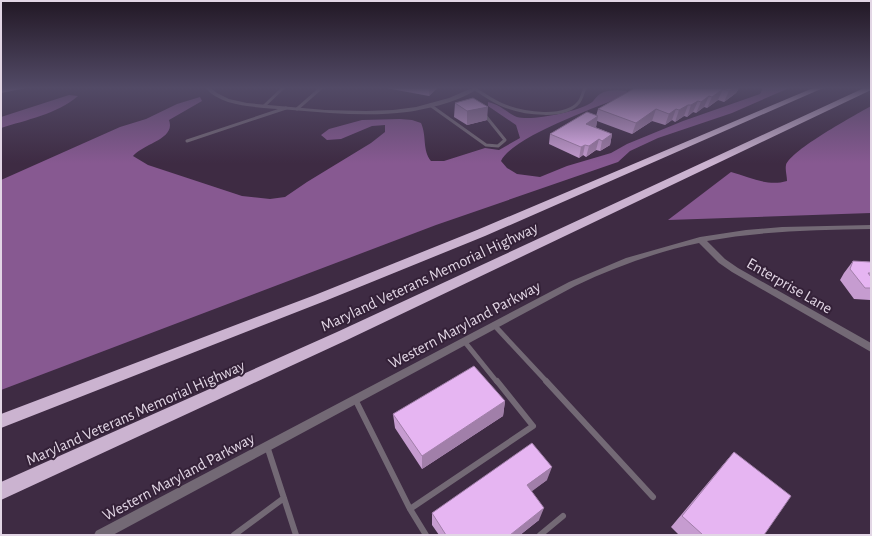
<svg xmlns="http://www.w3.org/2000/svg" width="872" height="536" font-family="'Alegreya Sans',sans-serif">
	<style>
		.forest { fill: #875991 }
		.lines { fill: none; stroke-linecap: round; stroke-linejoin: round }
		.lane-far2 { stroke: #736975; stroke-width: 3 }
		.lane-far1 { stroke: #736975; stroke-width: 5 }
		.lane { stroke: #736975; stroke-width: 6 }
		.street { fill: #736975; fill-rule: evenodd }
		.highway { fill: #cbb3d0; fill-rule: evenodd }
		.wall { fill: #c69cd0 }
		.shaded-wall { fill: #a17fa9 }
		.building { fill: #e6b5f2; stroke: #a17fa9 }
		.labels { text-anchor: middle; stroke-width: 4; stroke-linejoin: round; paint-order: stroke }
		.street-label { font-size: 16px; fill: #e2d6e5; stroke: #342138 }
	</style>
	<rect width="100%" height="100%" fill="#3e2b43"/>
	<path class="forest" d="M763 88H789L732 113 658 138 630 151 618 162 436 225 1 390V180L120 127 146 119 177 104 200 97 202 101 169 120C176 139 144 143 133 156L148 165 242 196 270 199 285 197 307 182 371 143 385 132V125L372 126 341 139 327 140 321 135 329 129 362 120 400 119 412 120 421 123C427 136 422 150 431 161H444L485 148 499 150 520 138 516 125 488 106V102C502 105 508 114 517 117 533 121 575 112 589 104 594 102 596 96 600 94 607 89 619 90 627 91L624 96C597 107 512 137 501 161L507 168 517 174 540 177 567 166 611 153 627 144 683 121 760 94Z
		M69 95 78 96C57 114 26 120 1 128V117Z
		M871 106V213L668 220 731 172C750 177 767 187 787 181 787 176 785 170 786 165 791 150 855 115 871 106Z"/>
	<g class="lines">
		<path class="lane-far2" d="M475 89C485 95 494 102 505 106 523 113 565 120 579 102 582 98 583 92 585 88
			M430 105 486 145 498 146 505 140 484 114
			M264 106 283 88
			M297 109 321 88
			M187 141 286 108"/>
		<path class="lane-far1" d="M494 325 547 382
			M464 341 497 382"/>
		<path class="lane" d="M546 381 653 497
			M355 399 410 509 426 535
			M267 446 296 535
			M410 509 533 426 497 381
			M234 535 284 498
			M540 535 563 516"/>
		<path class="street" d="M206 88H211L217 93 229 99 247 103 325 110 366 111 393 110 416 107 449 98 472 88H478C462 101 428 109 407 112 369 117 330 113 292 110 271 108 249 108 228 102 220 99 211 95 206 88Z
			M871 225V229C816 230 761 231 707 241L725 259 738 268 871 343V352L732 272 719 263 699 243C656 252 615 267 575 286L113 535H94L96 531 569 282 626 258 700 237 746 230 782 227Z"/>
		<path class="highway" d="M813 88H823L485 236 325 301 1 428V414L315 295 477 230Z
			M864 88H871V90L347 340 1 500V482L337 332Z"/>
	</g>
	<path class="wall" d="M386 88H437L429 96Z
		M635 88H739L736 93 724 102 718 100 707 108 704 107 696 113 693 112 687 117 684 116 675 122 672 120 665 125 652 121 632 134 597 121 596 127H595L612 134 610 145 600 151 596 150 586 157 583 155 579 158 549 144 550 134 596 116 598 109Z
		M455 103 487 120 467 125 454 117Z
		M853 261 871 262V299L870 300 854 299 840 280 844 273Z
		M505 401 503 416 422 469 395 428 393 414Z
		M734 452 764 535H679L671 527 722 466Z
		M547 480 531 491 539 520 520 535H439L432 525V513Z"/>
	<path class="shaded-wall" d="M1 88H26L1 93Z
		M429 88H437L429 96Z
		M734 88H739L736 93 724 102 729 91Z
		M723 89 718 100 707 108 712 97Z
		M709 96 704 107 696 113 701 102Z
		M698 101 693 112 687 117 691 105Z
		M688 105 684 116 675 122 679 110Z
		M488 107 487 120 467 125V111Z
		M656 109 652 121 632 134 636 123Z
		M676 109 672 120 665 125 669 114Z
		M598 116 596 127 584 134 586 124Z
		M612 134 610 145 600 151 602 141Z
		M599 139 596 150 586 157 589 146Z
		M585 145 583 155 579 158 581 147Z
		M505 401 503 416 422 469V456Z
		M552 467 547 480 523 498 527 485Z
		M544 508 539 520 520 535H510Z"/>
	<path class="building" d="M635 88H734L729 91 723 89 712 97 709 96 701 102 698 101 691 105H688L679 110 676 109 669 114 656 109 636 123 598 109Z
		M473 98 488 107 467 111 455 103Z
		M587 112 598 116 586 124 612 134 602 141 599 139 589 146 585 145 581 147 550 134Z
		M853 261 871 262V273H868L871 277V288H865L850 269Z
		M474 366 505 401 422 456 393 414Z
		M532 443 552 467 527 485 544 508 510 535H446L432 513Z
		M734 452 791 496 764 535H703L682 516Z"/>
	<linearGradient id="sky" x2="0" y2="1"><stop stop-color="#221825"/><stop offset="0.54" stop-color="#524a66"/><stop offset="1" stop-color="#524a66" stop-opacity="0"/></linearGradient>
	<rect width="872" height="163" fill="url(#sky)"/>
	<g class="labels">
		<g class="street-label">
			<text transform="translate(429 276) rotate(-25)" y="6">Maryland Veterans Memorial Highway</text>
			<text transform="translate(790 285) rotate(30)" y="6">Enterprise Lane</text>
			<text transform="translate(464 324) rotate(-28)" y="6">Western Maryland Parkway</text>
			<text transform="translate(135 412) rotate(-24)" y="6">Maryland Veterans Memorial Highway</text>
			<text transform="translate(178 476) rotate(-28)" y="6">Western Maryland Parkway</text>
		</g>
	</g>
	<rect width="872" height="536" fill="none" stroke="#e2d6e5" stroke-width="4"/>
</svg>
